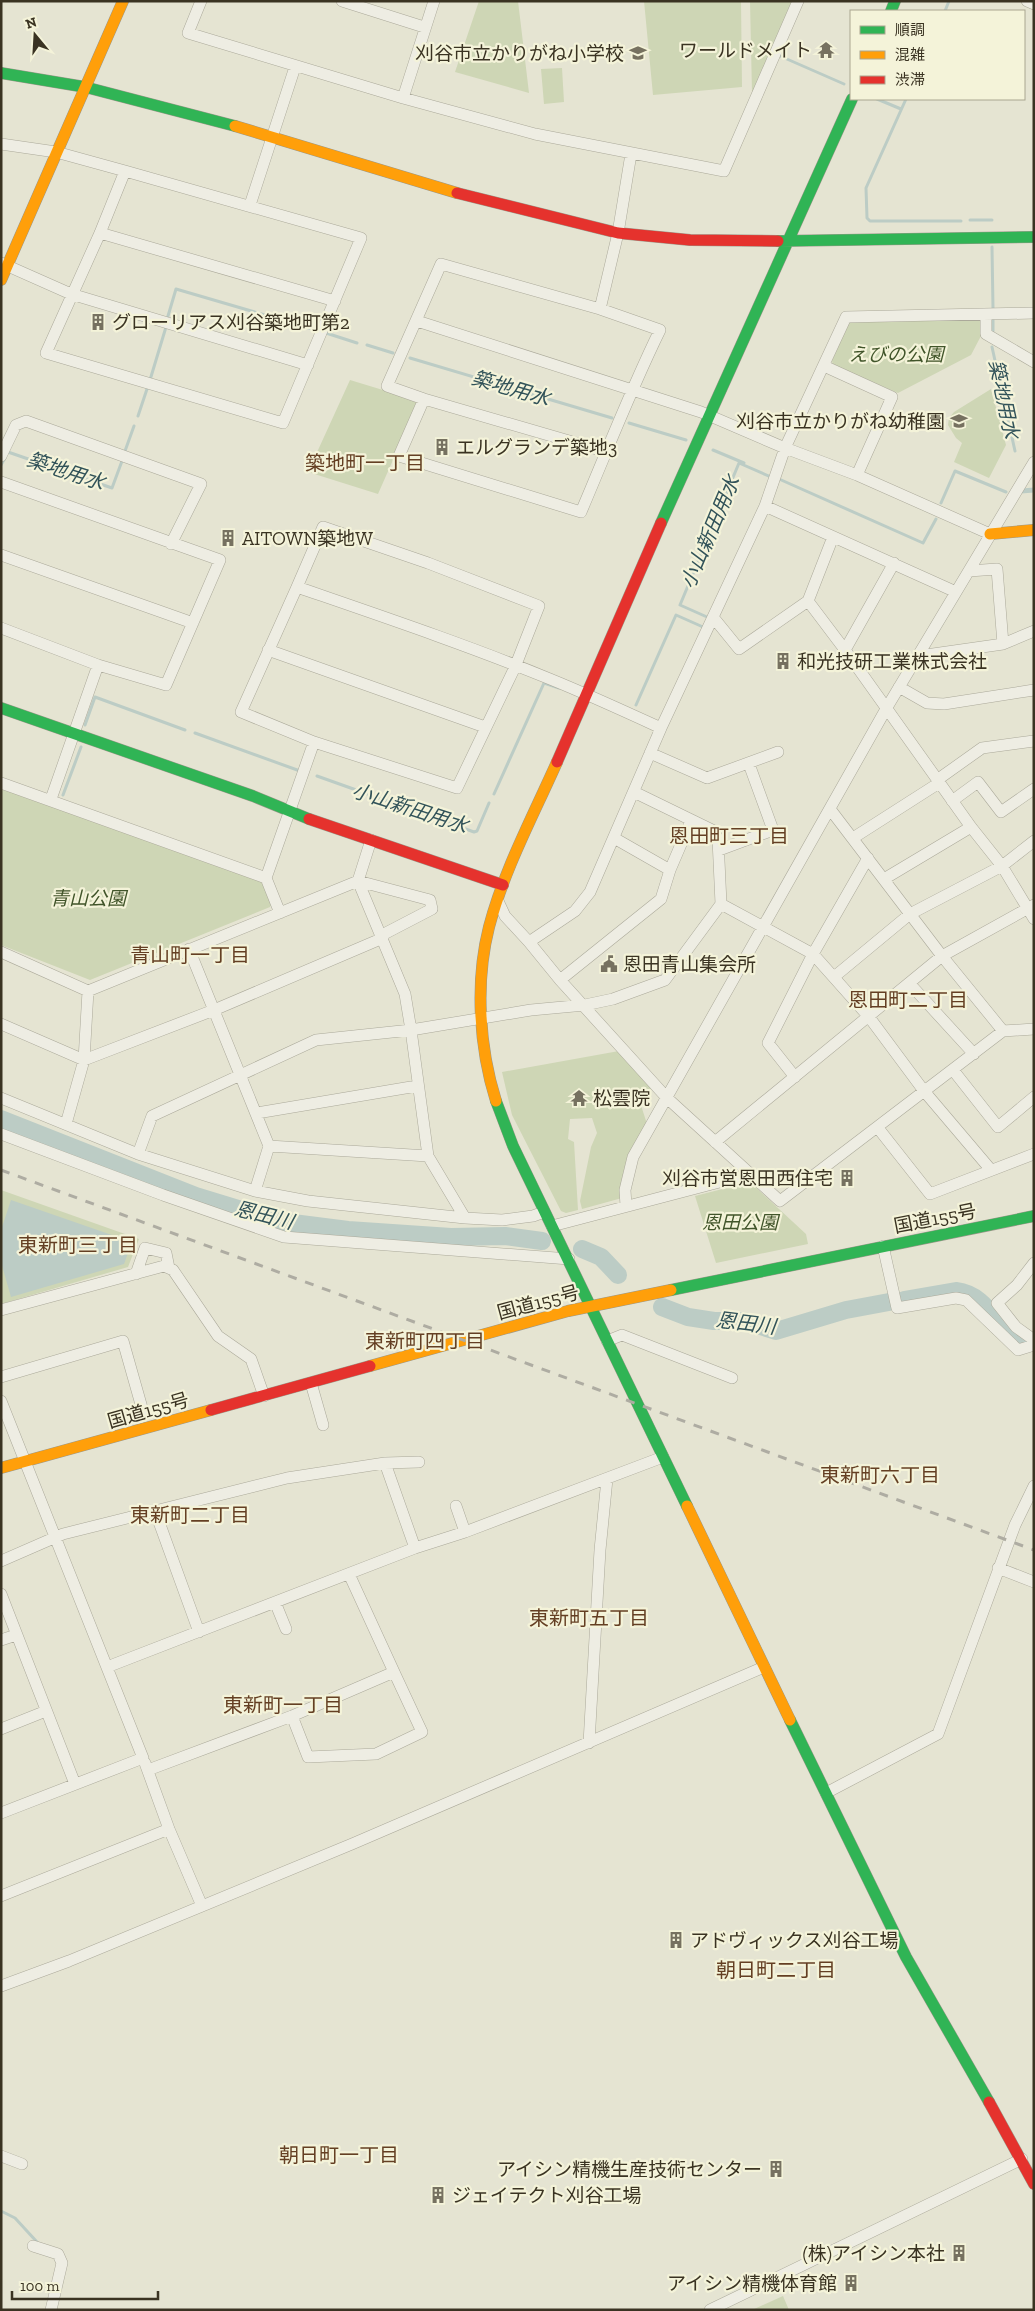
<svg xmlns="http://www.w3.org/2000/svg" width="1035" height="2311" font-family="'Zilla Slab','Noto Sans JP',serif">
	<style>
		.green { fill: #ced6b5 }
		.water { fill: #bcccc5 }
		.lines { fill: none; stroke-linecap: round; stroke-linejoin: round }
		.stream { stroke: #bcccc5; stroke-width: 3 }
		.river { stroke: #bcccc5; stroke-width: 18 }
		.street-casing { stroke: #aba99a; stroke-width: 12 }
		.fast-casing { stroke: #9b988a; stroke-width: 12 }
		.slow-casing { stroke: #9b988a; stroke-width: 12 }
		.jam-casing { stroke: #9b988a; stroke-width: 12 }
		.street { stroke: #eeede3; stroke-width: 11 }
		.fast { stroke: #30b455; stroke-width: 11 }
		.slow { stroke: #ff9f0a; stroke-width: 11 }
		.jam { stroke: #e5322d; stroke-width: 11 }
		.rail { stroke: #aeaca2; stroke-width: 3; stroke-dasharray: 9 9; stroke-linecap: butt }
		.labels { text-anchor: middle; stroke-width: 4.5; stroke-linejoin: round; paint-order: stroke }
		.poi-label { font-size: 19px; fill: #3a3322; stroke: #f4f3d9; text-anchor: start }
		.park-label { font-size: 19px; font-style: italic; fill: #41552a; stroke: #f4f3d9 }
		.street-label { font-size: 19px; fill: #3a3322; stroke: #f4f3d9 }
		.water-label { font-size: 20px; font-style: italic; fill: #325359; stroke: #f4f3d9 }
		.neighbourhood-label { font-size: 20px; fill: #643f23; stroke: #f4f3d9 }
	</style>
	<rect width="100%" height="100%" fill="#e5e4d2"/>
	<path class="green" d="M479 1H518L529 93 455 72Z
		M644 1H741L742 87 653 95Z
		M750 1H793L752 93Z
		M562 68 564 102 544 104 541 69Z
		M982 318V334L971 355 898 393 833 365 832 361 848 323 854 320Z
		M350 380 419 401 378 494 308 472Z
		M991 389 1006 445 989 478 954 462 962 443 956 438 948 425 949 418 954 412Z
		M1 787 265 880 273 901 270 907 90 980 1 945Z
		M619 1051 654 1088 638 1096 647 1124 622 1198 582 1209 580 1201 591 1147 597 1133 592 1118 570 1119 568 1139 574 1142 578 1210 566 1213 561 1211 512 1115 502 1072Z
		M750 1182 806 1234 808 1244 716 1263 695 1196Z
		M1 1190 139 1239 128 1267 1 1304Z
		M783 2296 789 2310H752Z"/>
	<path class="water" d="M11 1200 132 1242 124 1264 11 1297 1 1262V1230Z"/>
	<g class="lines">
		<path class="stream" d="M945 11 949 1
			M780 56 844 84
			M877 99 901 109
			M906 99 866 188 867 218 870 221H961
			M970 220H992
			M992 247 993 308
			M168 316 176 289 316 330
			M993 318V331
			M326 333 357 343
			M367 345 393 353
			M992 347 1015 451
			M410 358 612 418
			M150 380 166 327
			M138 416 147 389
			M629 423 686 440
			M713 450 744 463
			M125 451 134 426
			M8 452 112 488 122 461
			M1 465 5 458
			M779 479 923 543 936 519
			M1022 490 1034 489
			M1021 492 1034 491
			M941 503 955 471 1006 492
			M707 617 680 605 739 463 771 477
			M636 705 676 615 703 627
			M85 725 95 697 185 730
			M195 733 300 771
			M317 776 474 832 477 831 489 803
			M494 794 544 683 559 688
			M63 795 81 747
			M1 2211 15 2218 37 2242"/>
		<path class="river" d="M1 1119 196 1196 277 1221 348 1230 451 1237 505 1236 542 1241
			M582 1249 601 1257 618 1275
			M904 1300 956 1291C980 1294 990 1313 1004 1329 1009 1334 1017 1339 1023 1343
			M662 1307 688 1317 714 1321H745L776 1331 846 1310 889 1302"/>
		<g class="street-casing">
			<path id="street" d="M201 1 188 33 403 98
				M342 1 424 27
				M434 1 403 98 535 134 724 171 798 1
				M1027 1 1034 4
				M1 144 56 152 125 171
				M125 171 361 238 283 423 46 353 100 233Z
				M250 205 295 67
				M100 233 335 301
				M1 263 71 294 308 365
				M600 309 618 233 631 154
				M986 314V334L1034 362
				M417 321 701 412 785 448 857 475 990 534
				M824 366 892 397 857 475
				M424 399 399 456 581 512C607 451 631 389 660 330L600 309 441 264 387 386 424 399 607 452
				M1 456 16 425 26 421 201 484 171 544
				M1 482 220 560 166 685 98 665 1 628
				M765 506 956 592
				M1 555 193 623
				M969 571 997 569 1003 644
				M297 587 241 712 314 742 457 788 515 667 539 606 428 563 323 527 297 587C381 616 467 645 550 679 587 694 624 711 661 728
				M808 601 845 650 971 827 1002 866 1034 919
				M713 617 739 649 808 601 833 537
				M268 650 485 727
				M845 650 894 563
				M919 656 1003 644 1034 631
				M899 687 927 703 944 704 1034 690
				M650 753 707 778 778 752
				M937 780 982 748 1034 741
				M1 783 266 878 314 742
				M51 799 98 665
				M952 801 978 782 1001 812 1034 789
				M830 809 942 956 1003 1031
				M614 838 670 870
				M853 838 939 783
				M371 840 358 881 405 994 411 1030 531 1010 585 1005 613 999 665 980 721 904 718 839 714 831 634 792
				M719 850 773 830 749 764
				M266 878 280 913
				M884 879 971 827
				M498 901 505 916 529 942 575 911 590 892 661 728 765 506 785 448 846 317 1034 313
				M721 904 813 954 869 1017 924 1091 991 1170
				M529 942 560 980 667 1098 780 1201 1003 1031 1034 1029
				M189 949 269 1146 255 1191
				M1 952 88 991 358 881 430 900 432 909 382 935
				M834 977 910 914 1002 866 1034 841
				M560 980 661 899 670 870 691 821
				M909 983 974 1054
				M1 1024 84 1060 88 991
				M953 1070 998 1127 1034 1097
				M795 1077 768 1043 813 954 868 858
				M1 1098 138 1154 255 1191 308 1201 465 1218 502 1220 533 1216 544 1212
				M257 1113 417 1086
				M66 1124 84 1060 214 1010 383 938
				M878 1128 930 1194 1034 1154
				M1 1134 163 1195 284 1237 569 1259
				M715 1142 942 956 1034 905
				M269 1146 428 1156
				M138 1154 152 1116 316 1040 411 1030 428 1156 465 1218
				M626 1206 625 1190 633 1157 886 709 1034 462
				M552 1226 750 1174
				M883 1246 897 1308 956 1298 966 1300 1018 1350 1034 1345
				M1034 1263 1017 1285 997 1303 1016 1327 1034 1340
				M136 1274 145 1248 166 1253 169 1268
				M1 1310 164 1266 173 1270 218 1336 251 1359 264 1396
				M607 1341 622 1335 732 1378
				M1 1377 123 1341 144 1415
				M311 1383 323 1425
				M1 1401 143 1758 1 1813
				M385 1463 419 1462
				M456 1506 465 1532
				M155 1511 287 1478 385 1463 415 1548
				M1 1561 63 1534 155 1511 199 1632
				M998 1568 1034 1582
				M1 1594 75 1784
				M275 1602 286 1629
				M1 1640 16 1635
				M107 1667 415 1548 465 1532 663 1457
				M292 1716 308 1757 376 1754 422 1732 394 1672
				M1 1729 46 1711
				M589 1743 600 1550 607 1479
				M145 1763 169 1829 202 1906
				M148 1770 292 1716 394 1672 349 1574
				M826 1793 938 1734 1015 1525 1034 1486
				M1 1896 169 1829
				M1 1986 69 1961 352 1844 764 1667
				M1 2156 22 2164
				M33 2246 58 2254 62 2263 51 2310
				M710 2310 1022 2159"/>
		</g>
		<g class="fast-casing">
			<path id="fast" d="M891 11 895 1
				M1 73 85 87 235 126
				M778 241 1034 237
				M661 523 852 99
				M1 708 253 796 309 819
				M496 1101 513 1146 687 1506
				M671 1290 1034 1216
				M790 1720 906 1957 989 2102"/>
		</g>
		<g class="slow-casing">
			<path id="slow" d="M235 126 457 193
				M1 280 123 1
				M990 534 1034 530
				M496 1101C479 1047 475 982 489 927 504 870 533 816 557 762
				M370 1366 568 1311 671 1290
				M1 1468 211 1410
				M687 1506 790 1720"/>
		</g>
		<g class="jam-casing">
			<path id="jam" d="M457 193 618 233 690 240 778 241
				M557 762 661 523
				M309 819 503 885
				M211 1410 370 1366
				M989 2102 1034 2184"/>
		</g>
		<use href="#street" class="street"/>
		<use href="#fast" class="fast"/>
		<use href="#slow" class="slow"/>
		<use href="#jam" class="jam"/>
		<path class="rail" d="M1 1170 1034 1550"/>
	</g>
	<defs>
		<g id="temple-bare" transform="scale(1.35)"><path d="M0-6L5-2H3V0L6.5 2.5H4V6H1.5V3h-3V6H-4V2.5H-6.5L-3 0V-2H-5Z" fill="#767160" stroke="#f4f3d9" stroke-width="2.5" paint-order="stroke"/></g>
		<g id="school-bare" transform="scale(1.35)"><path d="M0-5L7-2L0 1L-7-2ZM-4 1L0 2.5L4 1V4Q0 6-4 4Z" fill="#767160" stroke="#f4f3d9" stroke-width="2.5" paint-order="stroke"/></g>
		<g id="building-bare" transform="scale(1.35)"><path d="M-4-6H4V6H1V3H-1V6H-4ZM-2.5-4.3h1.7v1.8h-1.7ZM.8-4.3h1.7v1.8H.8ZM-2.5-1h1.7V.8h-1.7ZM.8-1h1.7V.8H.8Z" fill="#767160" stroke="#f4f3d9" stroke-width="2.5" paint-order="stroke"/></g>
		<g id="civic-bare" transform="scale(1.35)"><path d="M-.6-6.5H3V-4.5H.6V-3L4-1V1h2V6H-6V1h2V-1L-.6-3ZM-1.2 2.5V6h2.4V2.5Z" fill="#767160" stroke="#f4f3d9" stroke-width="2.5" paint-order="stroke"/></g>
	</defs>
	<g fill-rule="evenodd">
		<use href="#temple-bare" x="826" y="50"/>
		<use href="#school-bare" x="638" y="53"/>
		<use href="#building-bare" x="98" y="322"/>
		<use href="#school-bare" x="959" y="421"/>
		<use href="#building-bare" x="442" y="447"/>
		<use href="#building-bare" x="228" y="538"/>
		<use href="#building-bare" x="783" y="661"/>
		<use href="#civic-bare" x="609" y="964"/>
		<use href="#temple-bare" x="579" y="1098"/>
		<use href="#building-bare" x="847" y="1178"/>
		<use href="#building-bare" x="676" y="1940"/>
		<use href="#building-bare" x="776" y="2169"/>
		<use href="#building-bare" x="438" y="2195"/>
		<use href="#building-bare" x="959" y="2253"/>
		<use href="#building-bare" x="851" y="2283"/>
	</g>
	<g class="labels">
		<g class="poi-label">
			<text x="812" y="57" text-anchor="end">ワールドメイト</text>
			<text x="624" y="60" text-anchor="end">刈谷市立かりがね小学校</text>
			<text x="112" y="329">グローリアス刈谷築地町第2</text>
			<text x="945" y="428" text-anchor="end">刈谷市立かりがね幼稚園</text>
			<text x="456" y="454">エルグランデ築地3</text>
			<text x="242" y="545">AITOWN築地W</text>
			<text x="797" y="668">和光技研工業株式会社</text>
			<text x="623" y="971">恩田青山集会所</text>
			<text x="593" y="1105">松雲院</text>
			<text x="833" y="1185" text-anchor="end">刈谷市営恩田西住宅</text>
			<text x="690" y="1947">アドヴィックス刈谷工場</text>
			<text x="762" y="2176" text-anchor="end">アイシン精機生産技術センター</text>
			<text x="452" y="2202">ジェイテクト刈谷工場</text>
			<text x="945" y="2260" text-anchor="end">(株)アイシン本社</text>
			<text x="837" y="2290" text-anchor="end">アイシン精機体育館</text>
		</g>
		<g class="park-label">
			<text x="896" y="361">えびの公園</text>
			<text x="88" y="905">青山公園</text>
			<text x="740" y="1229">恩田公園</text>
		</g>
		<g class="street-label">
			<text transform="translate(935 1218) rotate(-11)" y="7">国道155号</text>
			<text transform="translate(538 1302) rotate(-15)" y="7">国道155号</text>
			<text transform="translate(148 1410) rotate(-16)" y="7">国道155号</text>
		</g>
		<g class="water-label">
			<text transform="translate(511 388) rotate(16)" y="7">築地用水</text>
			<text transform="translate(1004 399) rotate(78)" y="7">築地用水</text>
			<text transform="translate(66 471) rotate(18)" y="7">築地用水</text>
			<text transform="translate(710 532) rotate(-67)" y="7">小山新田用水</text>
			<text transform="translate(410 808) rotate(18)" y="7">小山新田用水</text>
			<text transform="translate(264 1215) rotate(14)" y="7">恩田川</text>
			<text transform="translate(746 1323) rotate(7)" y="7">恩田川</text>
		</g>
		<g class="neighbourhood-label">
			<text x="365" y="470">築地町一丁目</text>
			<text x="729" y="843">恩田町三丁目</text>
			<text x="190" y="962">青山町一丁目</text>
			<text x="908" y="1007">恩田町二丁目</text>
			<text x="78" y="1252">東新町三丁目</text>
			<text x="425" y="1348">東新町四丁目</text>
			<text x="880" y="1482">東新町六丁目</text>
			<text x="190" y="1522">東新町二丁目</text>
			<text x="589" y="1625">東新町五丁目</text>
			<text x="283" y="1712">東新町一丁目</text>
			<text x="776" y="1977">朝日町二丁目</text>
			<text x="339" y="2162">朝日町一丁目</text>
		</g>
	</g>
	<rect width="1035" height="2311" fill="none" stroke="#3a3322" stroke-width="5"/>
	<rect x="850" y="10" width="175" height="90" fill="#f4f3d9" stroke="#aaa690"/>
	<rect x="860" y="26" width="25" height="8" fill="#30b455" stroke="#aaa690"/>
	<text x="895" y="35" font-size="15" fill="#3a3322">順調</text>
	<rect x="860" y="51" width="25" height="8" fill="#ff9f0a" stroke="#aaa690"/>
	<text x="895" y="60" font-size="15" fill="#3a3322">混雑</text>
	<rect x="860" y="76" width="25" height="8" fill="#e5322d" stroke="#aaa690"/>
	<text x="895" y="85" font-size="15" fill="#3a3322">渋滞</text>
	<g transform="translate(35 35) rotate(342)" stroke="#f4f3d9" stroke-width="4" paint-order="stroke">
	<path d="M0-4L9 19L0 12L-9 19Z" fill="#3a3322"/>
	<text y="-8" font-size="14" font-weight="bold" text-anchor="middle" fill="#3a3322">N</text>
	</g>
	<path d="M12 2291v8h146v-8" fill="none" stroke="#3a3322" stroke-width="2.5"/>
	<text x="20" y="2291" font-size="15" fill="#3a3322" stroke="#f4f3d9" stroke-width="4" paint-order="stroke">100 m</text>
</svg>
